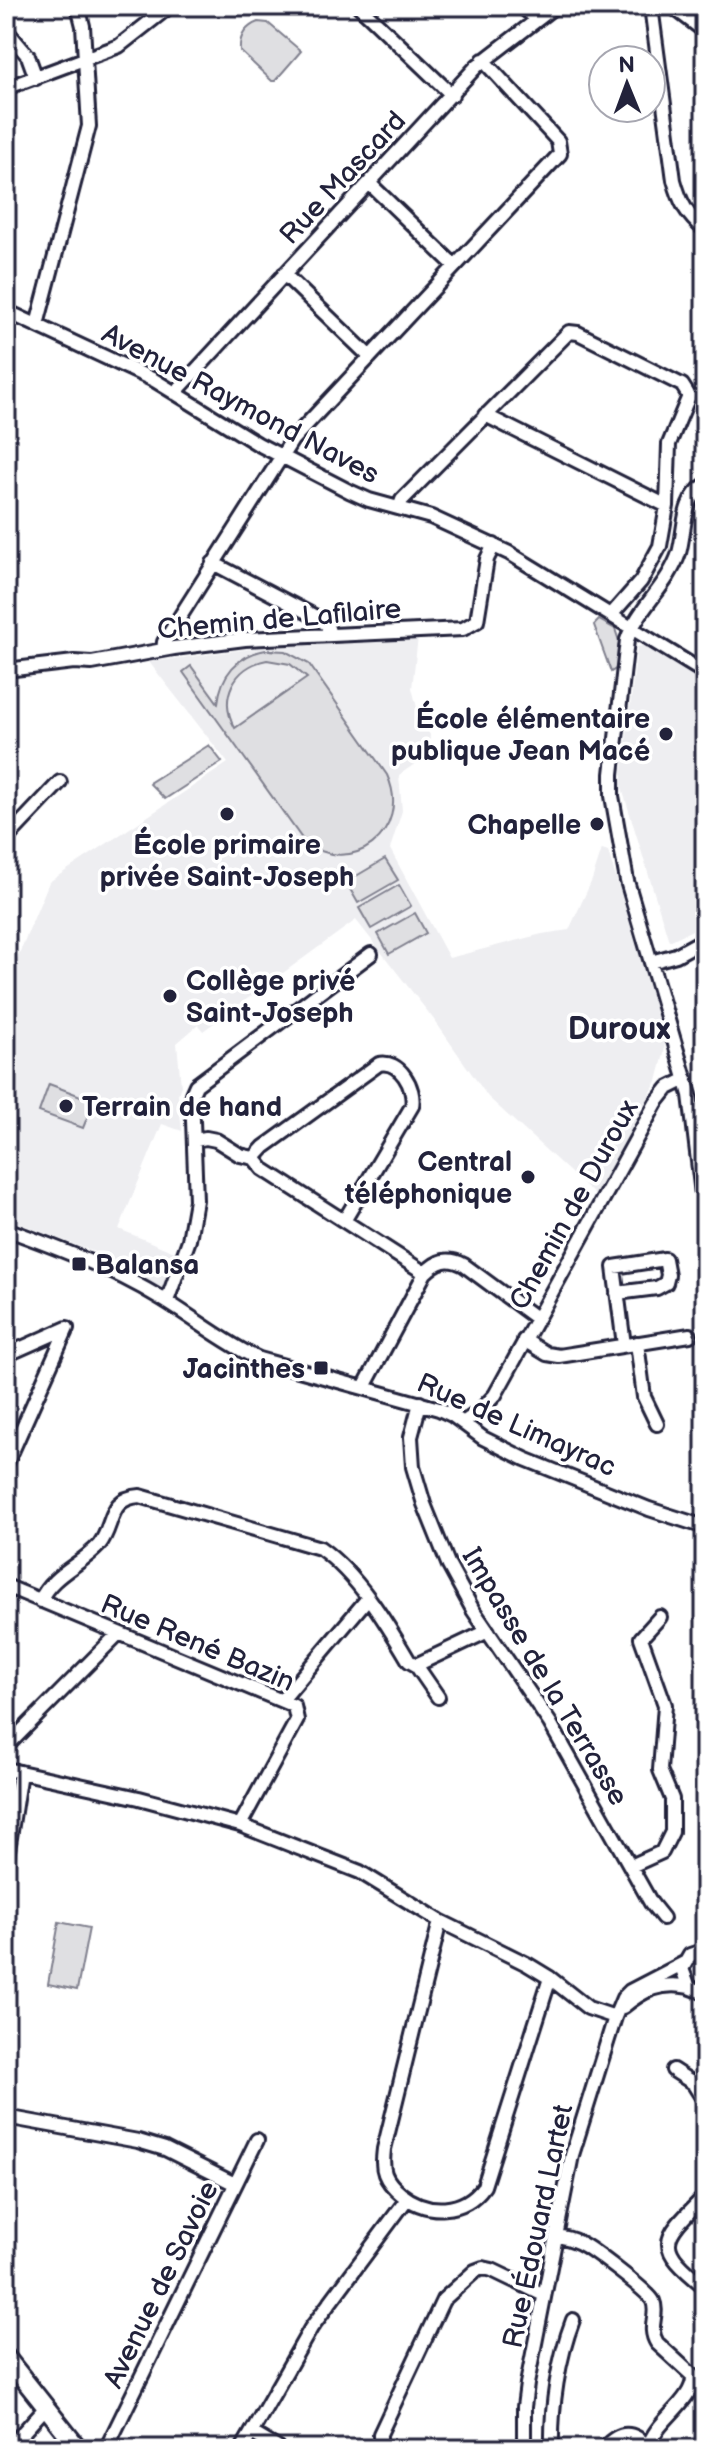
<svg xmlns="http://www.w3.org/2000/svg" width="711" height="2455" font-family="'Balsamiq Sans',sans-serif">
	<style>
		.built { fill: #eeeef1 }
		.green { fill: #dfdfe2; stroke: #80808e; stroke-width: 2; fill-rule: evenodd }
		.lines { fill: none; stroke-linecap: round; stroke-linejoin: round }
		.minor-casing { stroke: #22223b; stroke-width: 18 }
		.major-casing { stroke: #22223b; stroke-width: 22 }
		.minor { stroke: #fff; stroke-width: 12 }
		.major { stroke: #fff; stroke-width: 16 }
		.poi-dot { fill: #22223b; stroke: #fff; stroke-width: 3 }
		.labels { text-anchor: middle; stroke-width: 7; stroke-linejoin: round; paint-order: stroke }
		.street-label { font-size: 28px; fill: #22223b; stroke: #fff }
		.poi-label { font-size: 28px; font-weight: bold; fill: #22223b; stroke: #fff; text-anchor: end }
		.quarter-label { font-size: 32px; font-weight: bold; fill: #22223b; stroke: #fff }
	</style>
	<rect width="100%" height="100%" fill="#fff"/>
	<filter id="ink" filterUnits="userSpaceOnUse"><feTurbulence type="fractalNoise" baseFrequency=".0125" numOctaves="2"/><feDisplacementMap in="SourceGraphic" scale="16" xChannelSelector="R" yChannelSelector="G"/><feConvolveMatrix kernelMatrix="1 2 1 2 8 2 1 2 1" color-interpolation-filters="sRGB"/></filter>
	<g filter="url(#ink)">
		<path class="built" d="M418 637 412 688 418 712 430 735 429 754 399 775 402 811 390 849 449 958 542 934 569 930 592 880 602 849 608 851 665 1042 664 1054 657 1081 595 1195 488 1097 435 1021 356 920 203 1031 198 1025 177 1043 181 1086 178 1094 182 1131 162 1124 119 1229 179 1254 163 1288 107 1261V1257L6 1218V985L49 882 228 763 149 662 256 648Z
			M647 645 705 683V924L669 941 621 785 637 647Z"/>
		<path class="green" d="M258 22 268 23 301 51 275 81H272L240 51C239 37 245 27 258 22Z
			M599 620 615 629 619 641 617 668 611 672 594 625Z
			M266 650 285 651 309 664 387 775C413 832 350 880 303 840L183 672 191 666 218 703C221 675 237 655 266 650ZM267 660 290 664 307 678 235 728C218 698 234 666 267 660Z
			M209 745 222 762 165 799 149 783Z
			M385 859 398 880 358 903 346 882Z
			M399 885 411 906 371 929 359 908Z
			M415 913 426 933 389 954 378 934Z
			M49 1084 94 1101 83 1128 39 1112Z
			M59 1922 89 1928 77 1990 48 1984Z"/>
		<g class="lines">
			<g class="minor-casing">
				<path id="minor" d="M359 6 452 95
					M521 6 537 19
					M654 6 652 14 674 180C680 202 687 216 705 230
					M6 30 28 56 36 78
					M6 88 119 46 170 6
					M369 183 454 265
					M284 274 370 357
					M6 311 154 380 258 444 349 491 369 500 431 517 509 553 705 673
					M37 325 89 126 83 26 78 6
					M175 393 477 66 555 6
					M485 415 667 506
					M705 485C681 501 686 528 679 553 668 586 638 608 627 640L612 774V796L627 881 690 1095 705 1219
					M399 508 402 500 569 332 578 333 682 385 689 396 669 444 667 506 660 546 641 581 611 615
					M213 563 318 618 327 625 330 635
					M163 650 164 642 292 440 560 154 558 141 483 60
					M6 670 74 662 92 663 174 648 245 639 463 629 477 621 487 559 494 545
					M6 839 60 782
					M651 962 676 955 705 939
					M195 1140 206 1138 216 1140 240 1155 254 1158 263 1169 425 1273
					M254 1158 264 1147 379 1064C399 1059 416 1088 412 1106L344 1221
					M6 1229C58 1248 111 1268 159 1297 193 1317 224 1343 259 1359L439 1409 452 1415 483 1438 525 1459 649 1509 705 1527
					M617 1293 657 1288 666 1283 668 1275 665 1259 614 1267 624 1345
					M167 1301 189 1240 196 1200 192 1094 196 1085 371 954
					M524 1340 547 1354 559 1356 690 1335
					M637 1343 644 1397 657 1424
					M6 1355 67 1328
					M364 1387 425 1273C438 1260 448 1257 464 1265L536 1318
					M420 1403 411 1437 413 1467 424 1504 449 1566 473 1610 550 1723 651 1903 663 1918
					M463 1423 480 1411 495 1395 656 1103 668 1088 686 1079
					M6 1465 67 1328
					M6 1586 294 1706 297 1720 240 1825
					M40 1601C51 1575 81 1565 99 1545 115 1525 107 1498 140 1496L320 1548C358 1575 386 1622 409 1661L416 1665 438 1697
					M416 1665 488 1631
					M283 1699 368 1598
					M6 1747 119 1633
					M6 1769 139 1798 240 1825 360 1872 440 1921 527 1964 550 1978 588 2008 615 2017
					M6 1864 20 1772
					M631 1866 662 1852 672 1832V1799L660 1770 665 1705 641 1638 660 1617
					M440 1921 384 2149C383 2158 382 2166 385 2174 388 2182 395 2189 401 2194 427 2215 464 2214 484 2186L550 1978
					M705 1950 690 1955 682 1969 689 1987 705 1993
					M623 2007C643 1990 662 1981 689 1987
					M673 2070 693 2083 705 2102
					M6 2117 138 2141 165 2149 235 2184
					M705 2196C661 2240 653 2245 705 2287
					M556 2236C564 2237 572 2239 580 2243 591 2248 649 2292 653 2301 659 2315 647 2327 657 2343L693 2376C694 2401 655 2421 649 2446
					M252 2433 279 2449
					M8 2449 46 2407
					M106 2449 257 2140
					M242 2449 311 2328 407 2199
					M384 2449 380 2442V2434L443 2300 475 2271 483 2268 492 2270 544 2295
					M524 2449V2407L527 2384 572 2155 615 2017 623 1998 630 1991 684 1963
					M552 2449C551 2407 558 2359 573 2320
					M603 2449C620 2430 633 2430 650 2449"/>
			</g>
			<g class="major-casing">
				<path id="major" d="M675 6 705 29
					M6 2357 79 2449"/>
			</g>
			<use href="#minor" class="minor"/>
			<use href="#major" class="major"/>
		</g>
	</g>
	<g class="poi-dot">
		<circle cx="666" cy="734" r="8"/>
		<circle cx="227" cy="814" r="8"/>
		<circle cx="597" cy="824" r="8"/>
		<circle cx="170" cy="996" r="8"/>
		<circle cx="66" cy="1106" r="8"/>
		<circle cx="528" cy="1177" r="8"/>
		<rect x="71" y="1256" width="16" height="16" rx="4"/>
		<rect x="313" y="1360" width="16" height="16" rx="4"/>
	</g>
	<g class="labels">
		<g class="street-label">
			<text transform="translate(342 177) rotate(-47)" y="10">Rue Mascard</text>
			<text transform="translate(241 403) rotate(28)" y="10">Avenue Raymond Naves</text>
			<text transform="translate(279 618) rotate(-5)" y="10">Chemin de Lafilaire</text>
			<text transform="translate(573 1204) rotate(-61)" y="10">Chemin de Duroux</text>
			<text transform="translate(517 1424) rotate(24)" y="10">Rue de Limayrac</text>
			<text transform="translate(198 1642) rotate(23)" y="10">Rue René Bazin</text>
			<text transform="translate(546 1676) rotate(59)" y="10">Impasse de la Terrasse</text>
			<text transform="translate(537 2226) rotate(-78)" y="10">Rue Édouard Lartet</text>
			<text transform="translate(160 2284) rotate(-64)" y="10">Avenue de Savoie</text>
		</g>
		<g class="poi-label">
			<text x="650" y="728">École élémentaire<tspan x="650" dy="32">publique Jean Macé</tspan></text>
			<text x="581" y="834">Chapelle</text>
			<text x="227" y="854" text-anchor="middle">École primaire<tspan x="227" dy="32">privée Saint-Joseph</tspan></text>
			<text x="186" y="990" text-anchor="start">Collège privé<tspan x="186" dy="32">Saint-Joseph</tspan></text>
			<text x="82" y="1116" text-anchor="start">Terrain de hand</text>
			<text x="512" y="1171">Central<tspan x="512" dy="32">téléphonique</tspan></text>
			<text x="95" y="1274" text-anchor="start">Balansa</text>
			<text x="305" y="1378">Jacinthes</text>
		</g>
		<g class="quarter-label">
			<text x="619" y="1039">Duroux</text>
		</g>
	</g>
	<rect width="711" height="2455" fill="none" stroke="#fff" stroke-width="32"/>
	<rect x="16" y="16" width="679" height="2423" fill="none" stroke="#22223b" stroke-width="3" filter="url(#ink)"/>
	<g transform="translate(627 84) rotate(359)"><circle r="38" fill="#ffffff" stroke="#a7a7b1" stroke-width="2"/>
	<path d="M0-6L14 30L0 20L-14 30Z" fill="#22223b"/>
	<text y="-12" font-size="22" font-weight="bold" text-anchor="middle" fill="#22223b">N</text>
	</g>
</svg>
